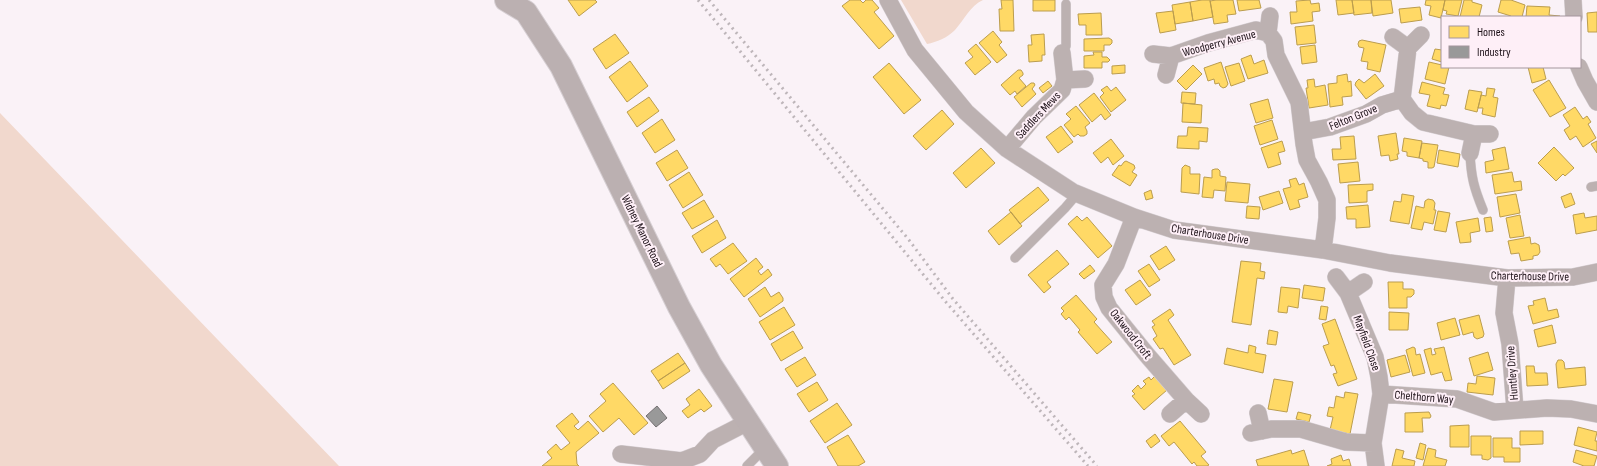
<svg xmlns="http://www.w3.org/2000/svg" width="1597" height="466" font-family="'Sofia Sans Condensed',sans-serif">
	<style>
		.green { fill: #f1d8cd }
		.homes { fill: #ffd966; stroke: #bb9d4e }
		.industry { fill: #999; stroke: #747072 }
		.lines { fill: none; stroke-linecap: round; stroke-linejoin: round }
		.lane-casing { stroke: #d6cfd3; stroke-width: 10 }
		.street-casing { stroke: #d6cfd3; stroke-width: 18 }
		.secondary-casing { stroke: #d6cfd3; stroke-width: 24 }
		.lane { stroke: #bcb1b1; stroke-width: 9 }
		.street { stroke: #bcb1b1; stroke-width: 17 }
		.secondary { stroke: #bbb0b1; stroke-width: 22 }
		.rail { stroke: #beb6ba; stroke-width: 3; stroke-dasharray: 2 4; stroke-linecap: butt }
		.labels { text-anchor: middle; stroke-width: 4; stroke-linejoin: round; paint-order: stroke }
		.street-label { font-size: 12px; fill: #1c1017; stroke: #feeff7 }
	</style>
	<rect width="100%" height="100%" fill="#faf2f7"/>
	<path class="green" d="M901 0H983C970 6 964 20 955 30 947 38 937 42 927 44Z
		M0 113 339 466H0Z"/>
	<path class="homes" d="M568 0H595L597 2 579 16Z
		M850 0H860L863 3 866 0H872L879 8 874 12 894 36 879 49 842 6Z
		M1001 0H1013L1014 31H1000L999 9H1002Z
		M1033 0H1055V11H1033Z
		M1202 0H1210L1213 17 1193 21 1190 2Z
		M1216 0H1233L1236 14 1227 15 1228 22 1214 24 1210 1Z
		M1237 0H1259L1261 8 1239 11Z
		M1310 0 1311 4 1319 3 1320 11 1312 12 1313 21 1291 24 1290 12H1297L1296 1Z
		M1336 0H1352L1354 13 1338 15Z
		M1352 0H1371L1372 13 1354 15Z
		M1371 0H1391L1393 13 1373 16Z
		M1426 0H1445L1441 18 1429 15 1431 6 1425 5Z
		M1445 0H1462L1458 16 1446 14 1447 11 1443 10Z
		M1464 0H1472V2L1482 5 1479 17H1460Z
		M1501 0H1511L1525 5 1522 17H1511V16L1498 12Z
		M1190 2 1193 21 1175 24 1172 5Z
		M1527 6 1550 7 1549 15 1560 16V17H1526Z
		M1420 7 1422 20 1401 23 1399 9Z
		M1173 11 1176 30 1160 33 1156 13Z
		M1597 12V32H1588L1587 13Z
		M1101 13 1102 35H1086V25H1079L1078 14Z
		M1314 25 1316 43 1297 45 1295 27Z
		M993 31 1002 42 999 45 1007 55 997 63 979 43Z
		M615 34 629 53 606 69 593 49Z
		M1044 34 1045 55H1042V61L1029 62 1028 45H1032L1031 35Z
		M1109 38 1112 40V43L1110 45H1104V51H1084V39Z
		M1362 40 1386 45 1380 72 1367 69 1368 62 1361 61 1364 48 1359 47 1358 44 1359 41Z
		M976 44 991 62 975 75 965 63 973 57 968 51Z
		M1315 45 1317 62 1302 64 1300 47Z
		M1435 49 1442 50V62L1432 59Z
		M1093 52H1102V57H1107L1110 60 1108 62H1102V68H1084V56L1094 55Z
		M1251 55 1254 64 1264 60 1268 73 1248 79 1241 59Z
		M630 61 648 86 627 102 609 77Z
		M1221 62 1228 84 1226 87 1223 88 1220 86 1219 83 1215 84 1214 79 1208 81 1204 68Z
		M1429 62 1442 65V67H1449L1445 84 1425 79Z
		M889 63 921 100 904 114 873 77Z
		M1239 63 1245 81 1231 86 1225 67Z
		M1125 65V73L1112 74V66Z
		M1193 65 1202 74 1186 90 1177 81Z
		M1528 67H1543L1546 79 1532 83Z
		M1018 70H1021L1023 73V75L1019 78 1026 86 1017 94 1015 91 1010 95 1001 85Z
		M1347 74 1348 82 1351 81 1352 96 1342 97 1343 105 1330 107 1328 84 1337 83V76Z
		M1375 74 1384 86 1366 99 1355 85 1356 82 1359 79 1364 83Z
		M1314 79 1315 87 1325 85 1328 105 1309 108 1306 88H1308L1307 80Z
		M1549 80 1566 108 1550 117 1533 90Z
		M1048 81 1052 86 1043 93 1039 88Z
		M1422 82 1445 88 1443 94 1449 95 1446 106 1441 105 1440 109 1427 106 1430 95 1419 93Z
		M1031 83H1034L1035 85 1032 89 1036 94 1022 107 1014 97Z
		M1107 86 1111 91 1116 87 1126 100 1111 112 1100 97 1104 93 1101 90Z
		M1487 88 1495 89 1493 97 1498 98 1495 117 1482 114 1483 108H1478L1481 95 1486 96Z
		M1469 90 1482 92 1477 112 1465 109Z
		M1182 92 1196 93 1195 104 1181 103Z
		M1094 93 1111 115 1105 120 1101 114 1092 122 1079 105Z
		M649 97 659 111 637 127 627 112Z
		M1268 99 1273 118 1256 123 1250 104Z
		M1183 103 1202 105 1201 123 1182 122Z
		M1076 106 1090 123 1085 127 1087 131V134L1084 136H1080L1078 134 1074 137 1064 125 1071 119 1066 114Z
		M1575 107 1583 119 1587 116 1591 122 1588 124 1596 138 1583 147 1576 136 1570 140 1564 130 1570 126 1563 115Z
		M942 110 954 124 926 150 913 136Z
		M662 119 675 140 655 153 642 133Z
		M1272 120 1278 139 1260 145 1254 126Z
		M1061 126 1073 142 1058 153 1046 137Z
		M1188 127 1208 128 1207 142 1199 141V149L1177 148 1178 136H1187Z
		M1396 133 1399 154H1397L1398 159 1390 161 1389 155 1381 156 1378 136Z
		M1354 136 1356 159 1333 160 1332 149H1341L1340 137Z
		M1404 138 1422 141 1419 158 1407 156V152L1402 151Z
		M1111 139 1124 156 1113 165 1108 157 1101 163 1093 153Z
		M1282 141 1285 151 1278 153 1281 164 1268 168 1261 148Z
		M1597 141V153L1591 144Z
		M1422 143 1438 145 1434 167 1432 168H1428V162L1423 161V159L1419 158Z
		M1505 147 1509 169 1486 173 1485 162 1494 160 1492 150Z
		M1554 147 1574 168 1565 176 1563 174 1556 181 1538 163Z
		M981 148 995 163 966 188 953 173Z
		M677 150 688 168 667 181 656 163Z
		M1439 150 1460 154 1458 167 1437 163Z
		M1126 161 1134 165 1135 168 1132 172 1137 175 1130 186 1112 175 1119 165 1121 166 1124 162Z
		M1358 162 1360 181 1340 183 1338 164Z
		M1185 165 1190 167V174H1200L1199 194 1181 192 1182 168Z
		M1215 169H1218L1220 171V176L1226 177 1225 191 1214 190 1213 198 1202 197 1204 177 1212 178V170Z
		M689 172 703 195 683 208 669 185Z
		M1512 172 1514 182 1521 181 1522 190 1495 194 1492 175Z
		M1296 178 1299 185 1304 183 1308 197 1298 200 1300 207 1290 210 1283 189 1291 187 1289 180Z
		M1227 182 1250 184 1248 203 1225 201Z
		M1373 184V190L1367 191V202L1349 203 1348 185Z
		M1038 187 1049 200 1020 224 1009 210Z
		M1151 190 1153 198 1146 200 1144 193Z
		M1279 191 1283 203 1263 210 1259 197Z
		M1571 193 1575 204 1565 208 1561 197Z
		M1402 194 1414 196 1409 224 1390 221 1394 201 1401 202Z
		M1516 194 1520 213 1500 217 1497 197Z
		M1428 199 1433 200 1435 203 1434 210H1436L1433 224 1424 222 1422 230 1411 228 1416 206 1424 208 1425 201Z
		M704 200 714 217 692 229 682 213Z
		M1368 205 1370 227 1356 228V219H1347L1346 207Z
		M1247 206 1260 207 1259 219 1246 218Z
		M1438 211 1450 213 1446 232 1434 230Z
		M1011 212 1022 226 999 245 988 231Z
		M1584 213 1585 218 1597 216V230L1576 234 1573 215Z
		M1520 215 1524 236 1510 238 1506 218Z
		M1077 216 1082 221 1087 217 1112 246 1098 258 1068 224Z
		M1491 217 1493 231 1486 232 1484 218Z
		M1478 218 1480 231 1470 233 1471 242 1460 243 1456 222Z
		M717 220 726 238 702 253 692 236Z
		M1530 237 1531 244 1535 243 1539 245 1540 252 1538 255 1533 256V259L1521 261 1519 253 1511 254 1508 241Z
		M733 243 747 261 728 274 720 264 716 267 710 259Z
		M1166 246 1175 260 1159 270 1150 256Z
		M1057 250 1069 264 1047 282 1051 287 1044 293 1028 275Z
		M756 258 763 267 758 271 761 275 768 269 772 275 744 297 730 279Z
		M1241 261 1261 263 1260 271 1265 272 1264 279 1257 278 1251 325 1232 322Z
		M1149 264 1160 280 1149 287 1138 271Z
		M1090 265 1095 271 1084 279 1079 274Z
		M1140 280 1151 295 1136 305 1125 290Z
		M1388 282H1403V289H1412L1414 290V294L1411 297H1407V308H1389Z
		M1304 285 1325 288 1323 301 1302 298Z
		M765 287 771 297 779 292 783 298V301L760 317 748 299Z
		M1281 287 1300 289 1298 308 1288 306 1287 313 1278 312Z
		M1076 295 1097 319 1094 322 1112 342 1097 354 1078 332 1080 330 1069 317 1066 320 1061 314 1064 311 1061 308Z
		M1545 298 1548 311 1557 309 1559 317 1533 324 1528 306 1534 305 1533 301Z
		M1321 306 1328 307 1326 320 1319 319Z
		M784 307 795 325 770 340 759 322Z
		M1170 309 1174 315 1168 320 1191 355 1174 365 1163 348 1160 349 1153 339 1157 336 1152 327 1155 325 1152 321Z
		M1389 312 1409 313 1408 330H1389Z
		M1479 315 1484 334 1483 337 1477 339 1474 337 1473 332 1463 335 1459 320Z
		M1455 318 1460 335 1441 340 1437 323Z
		M1335 319 1357 379 1338 386 1333 374 1337 373 1334 365 1331 366 1323 346 1329 344 1322 324Z
		M1552 325 1556 343 1538 347 1534 330Z
		M1269 330 1278 332 1276 345 1267 344Z
		M793 331 803 348 781 361 771 344Z
		M1249 345 1256 347 1255 353 1266 355 1263 373 1224 364 1227 348 1248 353Z
		M1413 347 1415 348 1416 355 1420 354 1425 373 1413 376 1406 350Z
		M1444 347 1452 380 1445 381 1442 372 1431 375 1424 350 1431 348 1432 355 1436 354 1434 349Z
		M1488 352 1493 370 1474 376 1469 358Z
		M678 353 685 363 658 381 651 371Z
		M1405 355 1410 372 1391 377 1387 360Z
		M805 357 816 375 797 387 785 369Z
		M1558 360H1562L1564 362 1565 369 1585 367 1586 385 1558 388 1556 364Z
		M685 363 690 371 663 389 658 381Z
		M1526 366H1534L1535 373H1547L1548 385 1527 386Z
		M1155 376 1167 390 1144 410 1132 396 1135 394 1132 391 1138 385 1141 389 1146 384 1143 381 1149 377 1151 380Z
		M1477 376 1495 378 1493 395 1467 392 1468 383 1476 384Z
		M1274 379 1293 382 1287 412 1268 409Z
		M817 382 828 400 809 412 797 394Z
		M613 383 648 423 634 435 619 418 603 432 589 416 606 401 600 394Z
		M699 389 712 406 704 412 701 409 688 418 682 411 690 405 686 399Z
		M1345 392 1358 394 1350 434 1330 430 1333 417 1327 416 1329 407 1334 408 1336 396 1344 398Z
		M837 403 852 425 825 443 810 421Z
		M1298 412 1311 415 1309 422 1296 419Z
		M1429 412 1431 416 1430 418H1422L1423 432H1405V413Z
		M572 413 579 422 574 426 578 430 588 421 599 433 576 452 577 464 579 466H542L552 458 547 452 556 444 561 450 570 443 556 426Z
		M1180 421 1206 452 1201 456 1209 465 1207 466H1197L1194 462 1192 464 1174 442 1169 446 1161 436Z
		M1469 425V447H1450V426Z
		M1578 427 1597 432 1595 441H1597V451L1574 445Z
		M1520 431H1543V444L1520 445Z
		M1155 434 1160 441 1151 448 1146 441Z
		M848 435 865 462 858 466H838L827 447Z
		M1471 436H1491V458L1488 460 1482 459V455H1471Z
		M1493 438H1512V448H1520V462H1504V457H1493Z
		M1420 443 1426 445 1423 460 1416 458Z
		M1428 448 1436 450 1435 457 1447 460 1445 466H1423Z
		M1396 449 1404 451 1402 458 1415 461 1414 466H1392Z
		M1291 450 1292 454 1304 450 1309 466H1258L1256 460Z
		M1576 450 1597 456 1594 466H1584L1573 462Z
		M1341 455 1343 461 1349 459 1351 466H1327L1332 464 1331 459Z"/>
	<path class="industry" d="M657 406 667 418 656 427 646 416Z"/>
	<g class="lines">
		<g class="lane-casing">
			<path id="lane" d="M1062 53 1066 46V4
				M1470 153C1471 177 1474 188 1483 210
				M1591 187 1597 186
				M1015 258 1065 208 1077 194
				M747 466 765 448"/>
		</g>
		<g class="street-casing">
			<path id="street" d="M888 0 915 50 966 112 1007 149 1073 192 1134 217 1174 230 1323 250 1390 263 1507 278 1573 277 1597 272
				M1573 0 1574 17
				M1268 33 1270 16
				M1393 37 1408 48 1402 99
				M1408 48 1421 35
				M1062 53 1065 80
				M1153 54 1171 56
				M1579 67 1585 81 1597 102
				M1166 75 1171 56 1208 43 1256 30 1268 33 1274 41 1276 55 1299 102 1304 144 1307 160 1319 182 1327 200V218L1323 250
				M1303 132 1330 127 1366 114 1382 105 1402 99 1412 113 1423 122 1474 134 1470 153
				M1474 134H1490
				M1007 149 1034 117 1062 90 1065 80 1085 79
				M1134 217 1116 264 1103 285 1104 297 1109 308 1147 355 1186 400 1201 414
				M1336 277 1348 293 1375 357 1379 377 1381 394 1373 443 1376 466
				M1507 278 1504 313 1510 344 1515 410
				M1348 293 1364 282
				M1381 394 1457 399 1494 412 1547 408 1571 409 1597 414
				M1258 413 1262 431
				M1170 414 1186 400
				M1251 433 1271 429H1301L1346 442 1373 443
				M621 454 682 461 700 454 713 440 748 422"/>
		</g>
		<g class="secondary-casing">
			<path id="secondary" d="M506 0 526 12 561 66 679 307 711 365 777 466"/>
		</g>
		<use href="#lane" class="lane"/>
		<use href="#street" class="street"/>
		<use href="#secondary" class="secondary"/>
		<path class="rail" d="M698 0 945 301 1088 466
			M709 0 909 240 953 299 1097 466"/>
	</g>
	<g class="labels">
		<g class="street-label">
			<text transform="translate(1219 43) rotate(-15)" y="4">Woodperry Avenue</text>
			<text transform="translate(1038 115) rotate(-47)" y="4">Saddlers Mews</text>
			<text transform="translate(1353 117) rotate(-22)" y="4">Felton Grove</text>
			<text transform="translate(642 231) rotate(64)" y="4">Widney Manor Road</text>
			<text transform="translate(1210 234) rotate(9)" y="4">Charterhouse Drive</text>
			<text transform="translate(1530 276) rotate(1)" y="4">Charterhouse Drive</text>
			<text transform="translate(1131 334) rotate(52)" y="4">Oakwood Croft</text>
			<text transform="translate(1367 343) rotate(70)" y="4">Mayfield Close</text>
			<text transform="translate(1512 373) rotate(-94)" y="4">Huntley Drive</text>
			<text transform="translate(1424 397) rotate(5)" y="4">Chelthorn Way</text>
		</g>
	</g>
	<rect x="1441" y="16" width="140" height="52" fill="#feeff7" stroke="#a4969d"/>
	<rect x="1449" y="26" width="20" height="12" fill="#ffd966" stroke="#a4969d"/>
	<text x="1477" y="36" font-size="12" fill="#1c1017">Homes</text>
	<rect x="1449" y="46" width="20" height="12" fill="#999999" stroke="#a4969d"/>
	<text x="1477" y="56" font-size="12" fill="#1c1017">Industry</text>
</svg>
